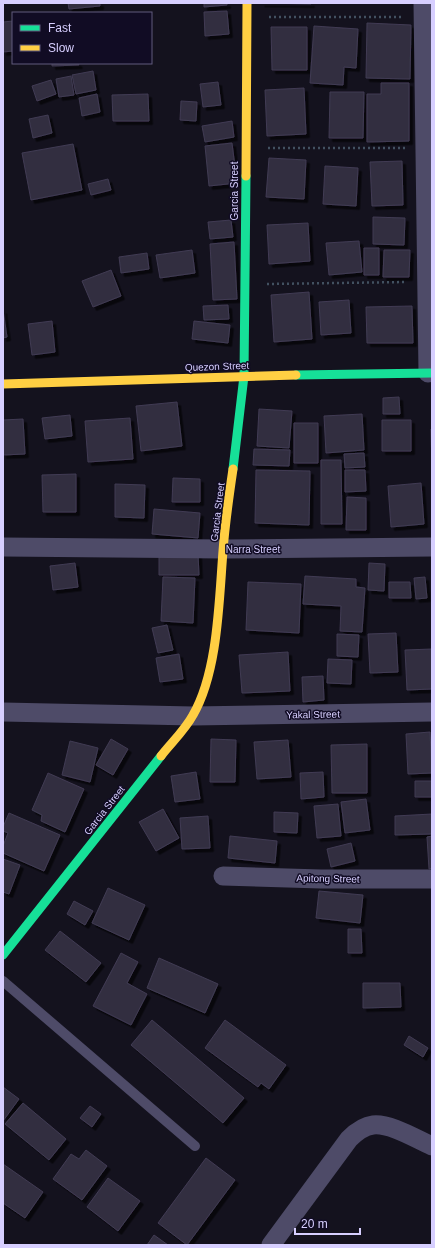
<svg xmlns="http://www.w3.org/2000/svg" width="435" height="1248" font-family="Helvetica,sans-serif">
	<style>
		.building { fill: #322f41; stroke: #413b53; filter: url(#shadow) }
		.lines { fill: none; stroke-linecap: round; stroke-linejoin: round }
		.path { stroke: #425161; stroke-width: 2.5; stroke-dasharray: 2 3; stroke-linecap: butt }
		.lane { stroke: #4e4b68; stroke-width: 10 }
		.street { stroke: #4e4b68; stroke-width: 19 }
		.fast { stroke: #16e098; stroke-width: 9 }
		.slow { stroke: #ffcf43; stroke-width: 9 }
		.labels { text-anchor: middle; stroke-width: 3; stroke-linejoin: round; paint-order: stroke }
		.street-label { font-size: 10px; fill: #d7cfff; stroke: #110c24 }
	</style>
	<defs>
		<filter id="shadow"><feDropShadow dx="3.5" dy="3.5" stdDeviation="0" flood-color="#0009"/></filter>
	</defs>
	<rect width="100%" height="100%" fill="#14121e"/>
	<path class="building" d="M68 3H100V6L69 9Z
		M204 3H227V5L204 7Z
		M261 3H311V4Z
		M227 11 229 34 205 36 204 12Z
		M13 21V51L3 52V22Z
		M367 23 411 25 410 79 366 78Z
		M314 26 358 29 356 68 344 67 343 85 310 83Z
		M271 27H307V70H272Z
		M52 63H78L79 65 52 66Z
		M93 71 96 90 76 94 72 75Z
		M71 76 74 95 59 97 56 79Z
		M51 80 56 94 37 101 32 86Z
		M218 82 221 105 203 107 200 84Z
		M381 83H409V141L367 142V94H381Z
		M304 88 306 134 267 136 265 90Z
		M330 92H364L363 138H329Z
		M97 94 100 112 82 116 79 98Z
		M148 94 149 121H113L112 95Z
		M181 101 197 102 196 121 180 120Z
		M48 115 52 133 33 138 29 119Z
		M232 121 234 137 205 142 202 126Z
		M232 143 237 183 209 186 205 146Z
		M73 144 82 190 31 200 22 153Z
		M269 158 306 160 304 199 266 197Z
		M402 161 403 205 372 206 370 162Z
		M325 166 358 168 356 206 323 204Z
		M108 179 111 190 91 195 88 184Z
		M373 217 405 218 404 245 373 244Z
		M231 220 233 237 210 239 208 222Z
		M308 223 310 261 269 264 267 225Z
		M359 241 362 272 329 275 326 243Z
		M234 242 237 299 213 300 210 244Z
		M364 248H379V275H364Z
		M192 250 195 273 160 278 156 255Z
		M384 250H410L409 277H383Z
		M147 253 149 269 121 273 119 257Z
		M111 270 121 296 93 307 82 281Z
		M309 292 312 339 274 342 271 295Z
		M349 300 351 333 321 335 319 302Z
		M228 305 229 319 204 320 203 306Z
		M412 306 413 343H367L366 307Z
		M3 310 7 337 3 338Z
		M52 321 55 352 32 355 28 324Z
		M194 321 230 325 228 343 192 339Z
		M399 397 400 414H383V398Z
		M177 402 182 446 141 451 136 406Z
		M259 409 292 411 289 448 257 446Z
		M362 414 364 450 326 453 324 416Z
		M70 415 72 436 45 439 42 418Z
		M130 418 133 459 88 462 85 421Z
		M23 419 25 454 3 455V420Z
		M382 420H411V451H382Z
		M294 423H318V463H294Z
		M431 429H432V472Z
		M254 449 290 450 289 466 253 465Z
		M364 453 365 467 345 468 344 454Z
		M321 460H341L342 524H321Z
		M256 470 310 471 309 525 255 523Z
		M345 470H365L366 491 345 492Z
		M76 474V512H43L42 475Z
		M173 478 200 479V502H172Z
		M421 483 424 524 391 527 388 486Z
		M115 484 145 485 144 518 115 517Z
		M347 497 366 498V530H346Z
		M154 509 200 513 198 538 152 534Z
		M159 554H198L199 575H159Z
		M75 563 78 587 53 590 50 566Z
		M369 563 385 564 384 591 368 590Z
		M305 576 356 579V587L365 588 362 632 340 631 341 606 303 604Z
		M163 577 195 578 193 623 161 621Z
		M425 577 427 598 416 599 414 578Z
		M248 582 301 584 299 633 246 630Z
		M389 582H410L411 598H389Z
		M167 625 173 650 158 653 152 628Z
		M396 633 398 672 370 673 368 634Z
		M337 634 359 635 358 657 337 656Z
		M432 649V689L407 690 405 650Z
		M288 652 290 691 242 693 239 655Z
		M179 654 183 679 160 682 156 658Z
		M328 659 352 660 351 684 327 683Z
		M323 676 324 700 303 702 302 677Z
		M430 732 432 773 408 774 406 734Z
		M111 739 128 749 113 775 96 765Z
		M211 739 236 740 235 782H210Z
		M288 740 291 777 257 779 254 742Z
		M70 741 98 748 90 782 62 775Z
		M367 744V793H332L331 745Z
		M196 772 200 799 175 802 171 776Z
		M323 772 324 797 301 799 300 773Z
		M48 773 84 789 65 832 41 821 42 815 32 810Z
		M415 781H432V797H415Z
		M366 799 370 830 345 833 341 802Z
		M338 804 341 836 317 838 314 806Z
		M163 809 179 838 156 851 139 822Z
		M274 812 298 813 297 833 274 832Z
		M9 813 60 835 44 871 3 853V846L8 833 3 831V827Z
		M432 814V834L395 835V816Z
		M208 816 210 848 182 849 180 818Z
		M230 836 277 841 275 863 228 858Z
		M432 836V868L429 869 427 837Z
		M351 843 355 861 331 867 327 849Z
		M3 859 20 865 9 894 3 892Z
		M108 888 145 905 129 940 92 923Z
		M319 891 363 895 360 923 316 918Z
		M74 901 93 911 85 925 67 914Z
		M348 929H361L362 953H348Z
		M60 931 101 963 86 982 45 950Z
		M121 953 138 962 127 983 147 994 131 1025 93 1006Z
		M159 958 218 984 205 1013 147 988Z
		M363 983H400L401 1007 363 1008Z
		M152 1020 244 1098 223 1123 131 1045Z
		M225 1020 286 1065 269 1089 261 1083 258 1087 205 1048Z
		M409 1036 428 1048 423 1057 404 1045Z
		M3 1087 19 1099 3 1121Z
		M23 1103 66 1139 49 1160 5 1124Z
		M90 1106 101 1114 92 1127 80 1118Z
		M86 1150 107 1166 82 1200 53 1179 71 1154 79 1159Z
		M206 1158 235 1180 187 1245 158 1223Z
		M3 1164 43 1192 25 1218 3 1203Z
		M108 1178 140 1201 118 1231 87 1207Z
		M154 1235 168 1245H147Z"/>
	<g class="lines">
		<path class="path" d="M269 17H402
			M268 148H405
			M267 284 406 282"/>
		<path class="lane" d="M3 981 195 1146"/>
		<path class="street" d="M423 3 428 373
			M3 547 223 549 432 547
			M3 712 193 716 432 712
			M223 876 321 879H432
			M271 1245 349 1139C355 1133 364 1126 373 1125 390 1123 416 1139 432 1146"/>
		<path class="fast" d="M296 375 432 373
			M233 469 244 376 246 176
			M3 955 161 756"/>
		<path class="slow" d="M246 176 247 3
			M3 384 296 375
			M161 756C171 743 185 730 193 715 218 672 219 601 223 551 225 524 229 496 233 469"/>
	</g>
	<g class="labels">
		<g class="street-label">
			<text transform="translate(234 191) rotate(-90)" y="4">Garcia Street</text>
			<text transform="translate(217 366) rotate(-2)" y="4">Quezon Street</text>
			<text transform="translate(217 512) rotate(-83)" y="4">Garcia Street</text>
			<text x="253" y="553">Narra Street</text>
			<text transform="translate(313 714) rotate(-1)" y="4">Yakal Street</text>
			<text transform="translate(104 810) rotate(-52)" y="4">Garcia Street</text>
			<text transform="translate(328 878) rotate(1)" y="4">Apitong Street</text>
		</g>
	</g>
	<rect width="435" height="1248" fill="none" stroke="#d7cfff" stroke-width="8"/>
	<rect x="12" y="12" width="140" height="52" fill="#110c24" stroke="#605a7c"/>
	<rect x="20" y="25" width="20" height="6" fill="#16e098" stroke="#605a7c"/>
	<text x="48" y="32" font-size="12" fill="#d7cfff">Fast</text>
	<rect x="20" y="45" width="20" height="6" fill="#ffcf43" stroke="#605a7c"/>
	<text x="48" y="52" font-size="12" fill="#d7cfff">Slow</text>
	<path d="M295 1228v6h65v-6" fill="none" stroke="#d7cfff" stroke-width="2"/>
	<text x="301" y="1228" font-size="12" fill="#d7cfff" stroke="#110c24" stroke-width="3" paint-order="stroke">20 m</text>
</svg>
